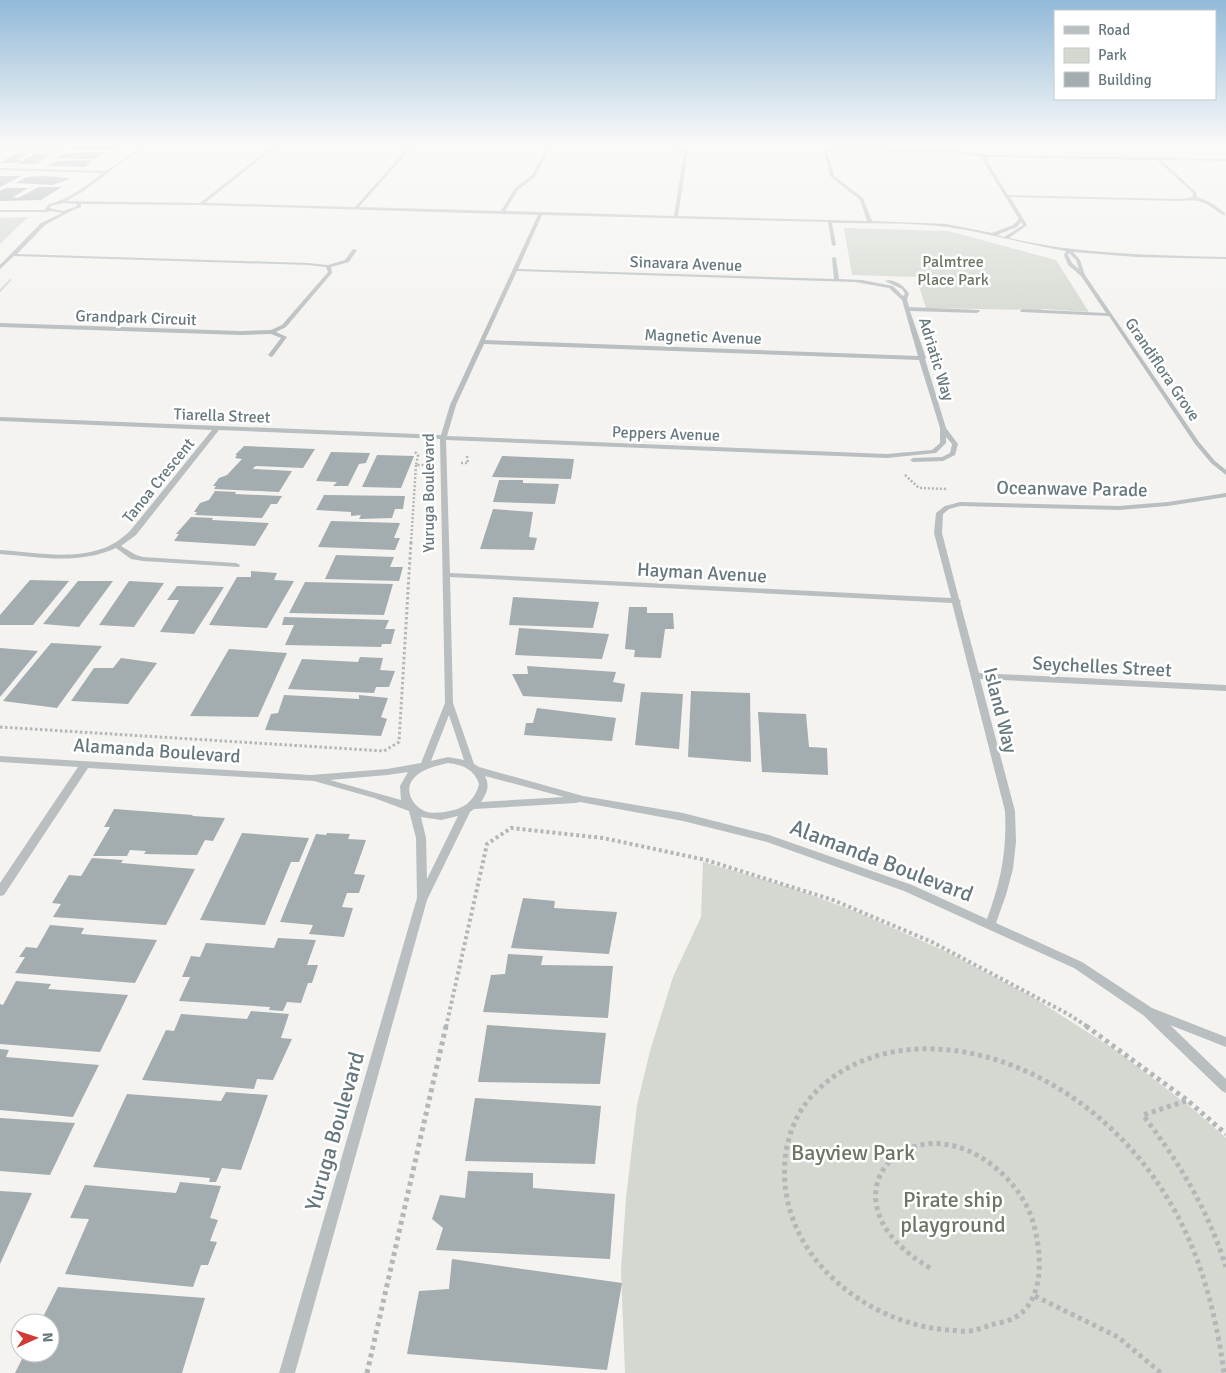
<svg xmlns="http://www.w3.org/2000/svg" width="1226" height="1373" font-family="Signika,sans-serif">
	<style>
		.green { fill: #d4d8d0 }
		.building { fill: #a3acaf }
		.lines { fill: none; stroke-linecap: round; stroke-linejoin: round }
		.path-far4 { stroke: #b3b7b8; stroke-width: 2; stroke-dasharray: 1 1; stroke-linecap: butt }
		.path-far3 { stroke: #b3b7b8; stroke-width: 2.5; stroke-dasharray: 2 2; stroke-linecap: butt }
		.path-far2 { stroke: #b3b7b8; stroke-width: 3; stroke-dasharray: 2.5 2.5; stroke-linecap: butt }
		.path-far1 { stroke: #b3b7b8; stroke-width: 4; stroke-dasharray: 3 3; stroke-linecap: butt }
		.path { stroke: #b3b7b8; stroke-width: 5; stroke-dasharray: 4 4; stroke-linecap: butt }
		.minor { fill: #b9bec0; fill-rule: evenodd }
		.labels { text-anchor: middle; stroke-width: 5; stroke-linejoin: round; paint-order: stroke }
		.far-park-label { font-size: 16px; fill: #6b7664; stroke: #fff }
		.far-street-label { font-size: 16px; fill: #66787e; stroke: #fff }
		.street-label { font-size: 19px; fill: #66787e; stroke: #fff }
		.near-street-label { font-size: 22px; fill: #66787e; stroke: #fff }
		.near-park-label { font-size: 22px; fill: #6b7664; stroke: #fff }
	</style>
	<rect width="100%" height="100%" fill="#f4f3f0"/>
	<path class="green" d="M28 217 0 244V218Z
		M844 228 948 231 1056 260 1089 312 1044 309 1038 310 926 308 916 277 852 275Z
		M703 862 789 887 857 912 947 952 1031 996 1117 1051 1193 1109 1226 1138V1373H625L621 1270 626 1198 637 1105 650 1051 673 977 701 917Z"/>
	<path class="building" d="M10 143H26L16 148H0Z
		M32 143H48L38 149 22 148Z
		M53 143H73L63 148H43Z
		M109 143H122L109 151 71 150 80 144 107 145Z
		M93 152 104 153 93 159 56 158 66 153Z
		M16 153H29L17 160H21L15 163H0Z
		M36 153 50 155 37 164H17Z
		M92 160 85 167 47 166 56 161Z
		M0 176H21L0 187Z
		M42 176 69 178 70 179 52 185 16 183 27 177Z
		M39 187H62L41 200 0 201V191L6 188H28L13 197 18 198Z
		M244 446 315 449 303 468 257 466 254 467 253 469 292 471 279 492 214 489 216 486H213L219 478 227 475 242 459 235 458 237 455H235Z
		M331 452 370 453 366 463 359 464 348 486H333L337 482 316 481Z
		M377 455 414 456 401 488 362 487Z
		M502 456 574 459 571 479 492 477Z
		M499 480H523V483L559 484 555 504 493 502Z
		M215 491 236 492 235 494 282 496 277 504H271L262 518 195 515 197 512H194L200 503 209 500Z
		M324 495 405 496 403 509H395L392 518 359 519 361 515 351 516V512L316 510Z
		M493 509 533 512 529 537 537 538 534 550 480 549Z
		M191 517 213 518 212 520 269 523 255 546 174 541 179 534H176Z
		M331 521 400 523 394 538H400L395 550 318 547Z
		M336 555 394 557 390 567H403L399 581 325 579Z
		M251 571 277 573 274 580 294 581 267 628 209 625 237 577H251Z
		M30 580 69 581 33 625H0V615Z
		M78 581H113L79 627 43 624Z
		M129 581 164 583 134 627 99 625Z
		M305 582 393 584 384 615 289 613Z
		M177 586 224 587 194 634 160 632 179 600H167Z
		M513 597 599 602 593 628 509 625Z
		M629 607H647V613H673L674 629H665L661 658 634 657 635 650 625 649Z
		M284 617 389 620 385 629H395L391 644H382L381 647 285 645 294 625H282Z
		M519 628 609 634 602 659 515 655Z
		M51 643 102 646 57 708 3 701Z
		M0 648 38 651 0 697Z
		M229 649 287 653 258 717 190 716Z
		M360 657 383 658 380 670 395 671 389 687H376L374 693 288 689 302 659 358 662Z
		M121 658 157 663 128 704 71 701 94 668H113Z
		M527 666 616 672 613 682 625 684 622 702 523 696 512 674H528Z
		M691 691 750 693 751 762 688 757Z
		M641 692 683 694 679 749 635 745Z
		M284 695 359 699V695L388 698 381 717 387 719 381 736 265 730 271 714 278 713Z
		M537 708 616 718 612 741 524 735 526 723H533Z
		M758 712 806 714 809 747 827 748 828 775 762 772Z
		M114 809 193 815 192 816 225 818 213 841 205 840 197 855 144 854 146 851 130 850 127 856H93L110 827H104Z
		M242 833 309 838 299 862H291L265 925 200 920Z
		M327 833 350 834 348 839 366 840 354 874 365 875 359 893H347L342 907 353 908 344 937 309 934 313 925 280 922 316 834 326 835Z
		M92 858 123 860 121 863 195 869 166 925 53 917 61 904 52 903 69 875 81 876Z
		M523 898 555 901 554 908 617 912 609 954 511 948Z
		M50 925 84 928 81 934 157 940 135 983 15 973 25 957H19L26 947 37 948Z
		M278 938 316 940 307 965H318L312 983H308L301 1003 287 1002 283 1011 269 1010 270 1007 179 1001 190 977H182L191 956 200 957 206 943 274 948Z
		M508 954 543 956 541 965 613 966 608 1018 483 1012 491 975 505 974Z
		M16 981 51 984 48 989 128 995 100 1052 0 1044V1004L3 1005Z
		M251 1011 289 1014 281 1038 292 1039 273 1080 257 1079 254 1089 142 1080 166 1030 174 1031 181 1014 247 1019Z
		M487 1025 606 1033 600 1084 478 1082Z
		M0 1049 9 1050 6 1057 99 1065 73 1117 0 1110Z
		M226 1092 268 1095 241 1170 222 1168 216 1182H209L210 1178 93 1167 127 1094 221 1101Z
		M475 1098 601 1106 595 1164 465 1161Z
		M0 1118 75 1123 50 1175 0 1171Z
		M468 1171 533 1173V1188L615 1194 610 1259 436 1250 443 1228 432 1219 440 1195 465 1198Z
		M180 1182 221 1186 210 1218 218 1220 210 1241 217 1242 208 1265H201L193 1287 65 1274 89 1219 70 1218 85 1185 176 1193Z
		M0 1191 32 1193 0 1264Z
		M452 1259 622 1283 607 1370 407 1354 419 1291 449 1289Z
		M58 1287 205 1298 182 1373H15L25 1353H50V1323H40Z"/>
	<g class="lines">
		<path class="path-far4" d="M0 291 11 279"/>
		<path class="path-far3" d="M415 452 418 455 416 465H427
			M461 463H468L467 456
			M905 475 919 488 948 489
			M411 543 416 465"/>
		<path class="path-far2" d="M0 727 384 751 399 742 411 541"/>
		<path class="path-far1" d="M446 1027 487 844 511 828 603 838 706 860 833 900 932 942 1068 1014 1088 1027"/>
		<path class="path" d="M1086 1026 1187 1100 1226 1134
			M1186 1101 1143 1115C1179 1162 1208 1210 1226 1267
			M930 1268C812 1199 910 1095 997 1169 1013 1183 1027 1201 1033 1222 1042 1252 1046 1303 1012 1319 1006 1322 997 1323 991 1325 984 1327 977 1330 970 1331 963 1332 955 1330 949 1330 875 1325 797 1269 786 1192 781 1159 788 1124 810 1098 838 1066 877 1051 918 1049 1014 1045 1107 1107 1159 1185 1197 1241 1215 1306 1224 1373
			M1035 1296 1118 1337 1161 1373
			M367 1373 446 1026"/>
		<path class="minor" d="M148 143H152L118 165 84 191 66 201 200 203 276 143H280L205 203 355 207 412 143H416L359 207 501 211 515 188 532 175 547 147 557 143H562L549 149 535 177 518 190 505 211 674 216 684 152 683 149 670 146 589 144 587 143 670 144 681 146 694 143 729 144 728 146 694 145 686 147 688 152 678 216 867 221 860 200 830 176 822 143H826L827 147 958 151 988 155 1226 159V161L1161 160 1196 192 1197 197 1210 202 1225 213V215H1223C1206 203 1201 198 1180 201L1010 197 1027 225 1009 238C1080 255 1153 255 1226 257V259L1136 257 1073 252 1080 260 1085 275 1199 442 1215 461 1226 470V475L1211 463 1195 444 1109 316 1021 312 1020 311 1023 309 1106 313 1081 276 1068 265 1064 255 1066 251C1026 245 987 232 947 227 909 222 870 224 832 223L836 245 834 246 832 245 828 222 542 215 518 269 834 279 832 258 834 257 836 258 839 279 862 280 893 286 903 296 905 294 902 289 885 281C893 278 905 286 909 294L907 299 909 307 979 310 980 311 977 313 910 311 926 358 925 359 946 428 958 444 955 455 943 461 913 462 910 460 913 458 942 457 950 453 952 444 946 437V443L936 453 887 458 446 440 450 573 951 598 934 533 936 513 945 506 960 502 1119 506 1168 502 1226 493V497L1168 506 1119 510 960 506 949 509 943 514 942 533 959 599 961 601 960 602 979 673 1226 685V691L980 679 1015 811 1016 842 1013 869 1006 895 996 923 1082 962 1152 1008 1226 1037V1047L1170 1025 1226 1079V1093L1222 1091 1143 1015 1074 968 904 891 767 842 683 821 580 802 576 803 474 809 470 812 427 900 295 1373H279L417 898 416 838 409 811 374 798 314 781 88 768 4 895 0 896V883L78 767 0 762V756L311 775 387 769 421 763 445 703 440 439 219 430 136 535 121 546 136 555 143 557 236 563 240 565 239 567 143 561 131 559 116 548C79 565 38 557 0 554V550C32 552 69 560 101 549 112 546 121 539 130 531L212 430 0 421V417L441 435 450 405 538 215 201 205 81 204V207L71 211 45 225 17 254 308 263 328 265 345 260 353 249 357 250 349 262 331 267 332 273 286 327 276 332 287 337 273 356 271 357 268 355 281 338 271 334 241 335 0 327V323L241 331 271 330 282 325 328 272 326 267 308 265 14 256 0 269V265L41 223 62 213 50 211 48 212H0V210H44L49 204C69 199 86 186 103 173L0 170V168L106 171ZM827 149 958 153 984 157 982 158 983 161 1019 219 1013 225 992 233 946 224 872 221 863 198 834 176ZM989 157 1157 160 1193 193V197L1180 199 1008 195 987 161 986 158ZM64 203 76 204 77 206 63 211 49 208 51 206ZM1021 222 1023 225 1004 237 997 235 1017 227ZM1069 253 1076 260 1079 269 1072 263 1068 255ZM517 271 855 282 889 288 902 300 918 356 485 340ZM484 344 919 360 940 428V443L932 450 887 454 447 436 456 405ZM450 577 952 603 1005 811C1007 851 1001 881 987 919L912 885 769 835 683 813 583 796 479 767 474 764 453 703ZM449 715 464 760 448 757 431 761ZM448 763C463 765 474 769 479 784 476 797 467 807 454 810 445 812 436 814 427 812 412 807 402 788 416 776 425 768 436 766 448 763ZM408 772 400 786 401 800 330 780 387 775 409 772ZM485 776 564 797 481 802C487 793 490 786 485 776ZM458 816 427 879 426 838 421 817 441 820Z"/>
	</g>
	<linearGradient id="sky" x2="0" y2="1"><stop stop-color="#92b9d8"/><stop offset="0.43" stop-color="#fafaf8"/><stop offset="1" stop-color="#fafaf8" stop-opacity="0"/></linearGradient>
	<rect width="1226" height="335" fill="url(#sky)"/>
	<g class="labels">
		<g class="far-park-label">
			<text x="953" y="267">Palmtree<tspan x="953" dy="18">Place Park</tspan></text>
		</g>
		<g class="far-street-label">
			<text transform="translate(686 263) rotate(2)" y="6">Sinavara Avenue</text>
			<text transform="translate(136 317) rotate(2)" y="6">Grandpark Circuit</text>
			<text transform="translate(703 336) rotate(2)" y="6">Magnetic Avenue</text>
			<text transform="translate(937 359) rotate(73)" y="6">Adriatic Way</text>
			<text transform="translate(1163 369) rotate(56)" y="6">Grandiflora Grove</text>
			<text transform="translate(222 415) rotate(2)" y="6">Tiarella Street</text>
			<text transform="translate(666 433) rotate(2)" y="6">Peppers Avenue</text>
			<text transform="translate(158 480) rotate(-51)" y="6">Tanoa Crescent</text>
			<text transform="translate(428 493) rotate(-90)" y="6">Yuruga Boulevard</text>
		</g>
		<g class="street-label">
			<text transform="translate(1072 488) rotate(1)" y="7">Oceanwave Parade</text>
			<text transform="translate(702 572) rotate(3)" y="7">Hayman Avenue</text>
			<text transform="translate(1102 666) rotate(3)" y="7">Seychelles Street</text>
			<text transform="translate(1001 710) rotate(76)" y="7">Island Way</text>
			<text transform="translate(157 750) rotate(4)" y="7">Alamanda Boulevard</text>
		</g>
		<g class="near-street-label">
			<text transform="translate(882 860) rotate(21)" y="8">Alamanda Boulevard</text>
			<text transform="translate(334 1131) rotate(-74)" y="8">Yuruga Boulevard</text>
		</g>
		<g class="near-park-label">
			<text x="853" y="1160">Bayview Park</text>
			<text x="953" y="1207">Pirate ship<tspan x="953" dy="25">playground</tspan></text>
		</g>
	</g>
	<rect x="1054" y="10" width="162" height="90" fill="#ffffff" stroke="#c2c9cb"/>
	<rect x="1064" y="26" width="25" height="8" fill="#b9bec0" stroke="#c2c9cb"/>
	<text x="1098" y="35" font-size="15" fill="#66787e">Road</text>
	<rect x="1064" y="48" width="25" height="15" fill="#d4d8d0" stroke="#c2c9cb"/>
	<text x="1098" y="60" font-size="15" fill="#66787e">Park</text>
	<rect x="1064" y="72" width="25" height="15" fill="#a3acaf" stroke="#c2c9cb"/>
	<text x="1098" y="85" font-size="15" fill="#66787e">Building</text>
	<g transform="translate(35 1338) rotate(87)"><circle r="24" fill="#ffffff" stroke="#c2c9cb"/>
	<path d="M0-4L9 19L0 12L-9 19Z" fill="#d03b34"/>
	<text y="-8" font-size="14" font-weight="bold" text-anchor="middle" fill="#66787e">N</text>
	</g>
</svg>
